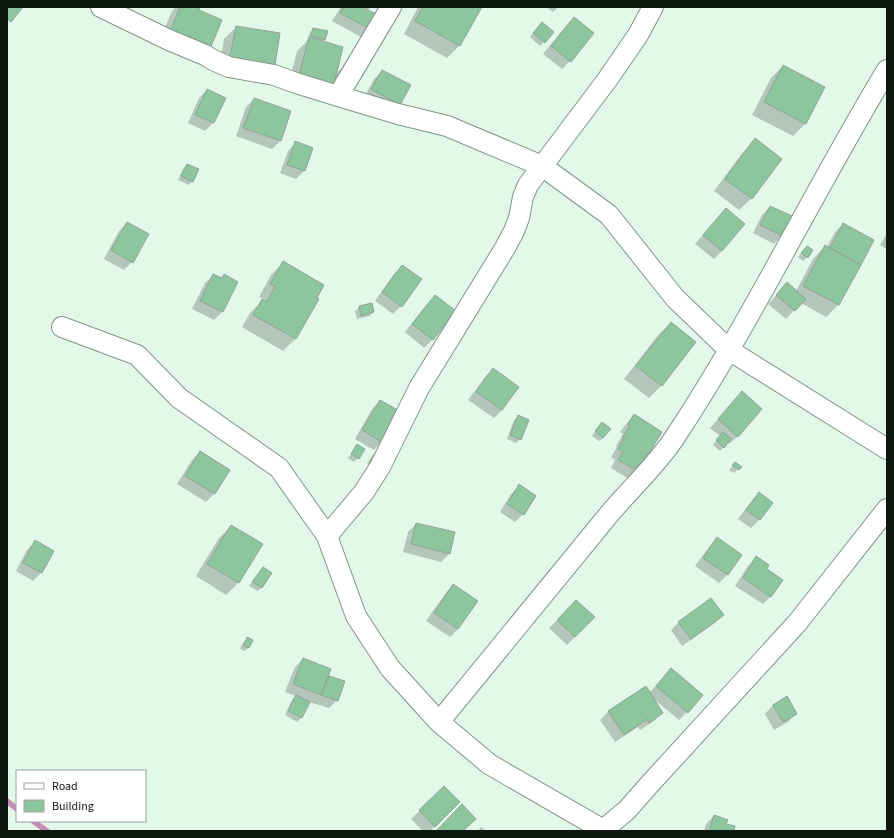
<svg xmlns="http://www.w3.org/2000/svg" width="894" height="838" font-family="'Source Sans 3',sans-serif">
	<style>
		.shadow { fill: #0003 }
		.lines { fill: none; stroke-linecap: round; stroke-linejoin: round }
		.stream { stroke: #c28eb3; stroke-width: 5.5 }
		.building { fill: #8dc59e; stroke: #90a595 }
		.street-casing { stroke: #819687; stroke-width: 22 }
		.street { stroke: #fff; stroke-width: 20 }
	</style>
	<rect width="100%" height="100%" fill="#e2f8e8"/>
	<path class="shadow" d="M176 7H199L198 10 158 44 172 11Z
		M341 7H371L367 11 371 30 363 38 332 21Z
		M418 7H481L459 46 447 58 404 34Z
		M546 7H558L553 12Z
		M574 18 570 61 562 69 543 54 566 26Z
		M236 27 274 64 262 77 219 69 224 39Z
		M538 27 552 33 540 46 530 37Z
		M313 29 325 40 322 42 335 74 341 69H344L342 80 319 100 287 91 297 51 307 41 310 32Z
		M783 66 806 123 793 136 752 115 771 78Z
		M382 71 409 86 391 112 364 98 374 79Z
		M207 90 213 123 205 131 188 123 199 98Z
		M254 99 280 141 272 149 236 136 246 107Z
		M755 140 752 198 739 210 714 191 743 152Z
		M296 143 312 149 304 171 296 179 280 173 288 151Z
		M187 165 193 181 189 185 178 180 183 169Z
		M770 207 782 235 774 244 753 233 762 215Z
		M726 209 744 224 722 251 714 259 695 244 718 217Z
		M127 223 132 262 124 270 104 259 119 231Z
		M843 224 838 305 826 317 801 303 786 319 768 304 787 284 796 291 813 259 825 246 827 247 835 232Z
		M887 233V249L880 245Z
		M803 251 807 257 803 261 798 257Z
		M283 263 315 298 318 299 295 339 283 351 242 327 250 313 264 299 259 297 271 275Z
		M402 266 401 306 393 314 375 301 394 274Z
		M214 275 221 279 224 276 237 282 222 312 214 320 192 309 205 283Z
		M435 296 454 311 432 340 424 348 405 332 427 304Z
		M371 304 373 312 370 316 357 319 355 311 359 307Z
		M671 323 695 342 661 386 649 398 624 379 658 335Z
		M493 369 518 387 502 410 494 418 468 400 485 377Z
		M742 393 738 436 729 444 727 443 720 451 713 445 720 436 710 428Z
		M380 401 382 442 374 450 355 439 372 409Z
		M634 416 637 471 629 479 611 468 615 460 611 457 617 447 616 446 623 434 620 432 626 424Z
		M518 417 520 439 516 443 507 439 514 420Z
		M598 427 603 438 599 441 592 436Z
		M354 450 358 458 354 462 348 458Z
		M200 452 229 470 214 494 206 502 177 484 192 460Z
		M375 452 381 456 372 467 367 463Z
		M735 463 740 467 734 473 729 470Z
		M520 486 523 514 515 522 500 512 511 494Z
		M759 494 771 503 759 520 751 528 738 519 751 502Z
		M416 524 454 533 449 554 441 562 403 552 408 532Z
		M231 526 239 582 226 595 196 576 219 538Z
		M717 538 741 555 727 575 719 583 695 566 709 547Z
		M35 541 53 551 41 573 33 581 16 571 27 550Z
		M756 558 765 569 771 596 763 604 735 586 748 566Z
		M263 568 271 574 261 588 258 591 249 586Z
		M453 585 458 629 450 637 426 621 445 594Z
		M576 601 594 618 567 645 549 628Z
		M723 615 715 623 682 646 671 630 679 622Z
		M247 639 249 647 245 651 240 649 243 642Z
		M303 659 328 676 343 682 337 700 329 708 309 702 301 718 297 722 285 715 292 700 296 696 285 692 295 667Z
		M671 669 701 695 687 712 679 720 655 700 662 713 654 721 640 730 638 727 615 742 600 720 608 712 645 687 649 693Z
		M787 698 796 714 788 722 774 730 765 714 773 705Z
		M444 787 459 802 430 831H423L411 819Z
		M714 816 725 824 733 831H704L706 824Z
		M481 827 486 831H478Z"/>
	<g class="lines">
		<path class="stream" d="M7 801 17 809
			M33 821 47 831"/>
	</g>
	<path class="building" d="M7 7H23L11 22 7 19Z
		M180 7H200L199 10 222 20 210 49 170 32Z
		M343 7H362L380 16 372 30 340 13Z
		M423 7H482L460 46 415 21Z
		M574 17 594 33 571 62 551 46Z
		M542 22 554 32 545 43 533 33Z
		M236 26 280 33 275 65 230 57Z
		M313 28 328 31 325 40 311 36Z
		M309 37 343 47 333 88 298 79Z
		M783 65 825 87 806 124 764 102Z
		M382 70 411 85 400 105 371 89Z
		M207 89 226 98 214 123 195 115Z
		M254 98 291 111 281 141 243 128Z
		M755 138 782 159 752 199 725 179Z
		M295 141 313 148 305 171 287 165Z
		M187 164 199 169 193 182 181 176Z
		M770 206 792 216 783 236 760 225Z
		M726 208 745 224 722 251 703 235Z
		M127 222 149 234 133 263 111 250Z
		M843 223 874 240 861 265 830 248Z
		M825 245 861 265 839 305 803 286Z
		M807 246 813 250 808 258 801 253Z
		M283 261 324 285 317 298 319 299 296 339 253 315 262 299 266 302 275 287 270 284Z
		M402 265 422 279 402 307 382 292Z
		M213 274 222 278 224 274 238 282 223 312 200 301Z
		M787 282 806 299 795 311 776 295Z
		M435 295 456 311 433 340 412 324Z
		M372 303 374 312 361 316 359 306Z
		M671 322 696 342 662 386 636 366Z
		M493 368 519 387 502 410 476 392Z
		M742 391 762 409 738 437 718 419Z
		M380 400 401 412 383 443 362 430Z
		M634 414 662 432 638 471 618 460 623 452 618 449 624 438 623 437 630 425 628 424Z
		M518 415 529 420 521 440 510 435Z
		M602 422 611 429 603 438 595 431Z
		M723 432 731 439 724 448 716 440Z
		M357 444 365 449 359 459 351 454Z
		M200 451 230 470 215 494 185 476Z
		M735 462 742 467 739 470 732 465Z
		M519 484 536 496 524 515 507 504Z
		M759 492 773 503 760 520 746 510Z
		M416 523 455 532 450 554 411 544Z
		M231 525 263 544 239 583 207 564Z
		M717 537 742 555 728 575 703 558Z
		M35 540 54 551 42 573 23 563Z
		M756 556 769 565 767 569 783 580 771 597 743 578Z
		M263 567 272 573 262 588 252 582Z
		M453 584 478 601 458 629 434 613Z
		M711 598 724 615 691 639 678 622Z
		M576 600 595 617 575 637 557 620Z
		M247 637 253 640 249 648 244 646Z
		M303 658 331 669 321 695 293 684Z
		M671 668 703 695 688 713 656 686Z
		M329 676 345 681 338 701 321 695Z
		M646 686 663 713 649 723 647 719 624 735 608 711Z
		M296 695 310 702 302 718 288 711Z
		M787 696 797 714 783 722 773 705Z
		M444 786 460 802 435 827 419 810Z
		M462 804 476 819 463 831H438L437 830Z
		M714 815 728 820 726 824 735 826 734 831H709Z"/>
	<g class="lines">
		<g class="street-casing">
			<path id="street" d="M101 7 169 40 205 55 213 60 229 67 274 75 296 83 338 96 398 114 447 126 542 166 609 215 675 298 729 350 887 449
				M338 96 391 7
				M62 327 137 355 179 398 279 468 327 536 356 616 390 668 439 722 489 764 605 831
				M327 536 364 492 380 467 419 388 505 248 514 231 519 218 523 197 528 185 607 80 638 35 653 7
				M439 722C494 654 550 586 606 518 627 492 654 468 673 440 752 321 813 192 887 70
				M603 830 627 810 648 786 798 622 887 509"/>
		</g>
		<use href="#street" class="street"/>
	</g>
	<rect width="894" height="838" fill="none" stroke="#0e1610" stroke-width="16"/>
	<rect x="16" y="770" width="130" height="52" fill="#ffffff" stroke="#9fa29f"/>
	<rect x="24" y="783" width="20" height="6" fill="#ffffff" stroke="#9fa29f"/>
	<text x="52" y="790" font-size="12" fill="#0e1610">Road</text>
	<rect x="24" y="800" width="20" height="12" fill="#8dc59e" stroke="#9fa29f"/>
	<text x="52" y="810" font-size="12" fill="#0e1610">Building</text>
</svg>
